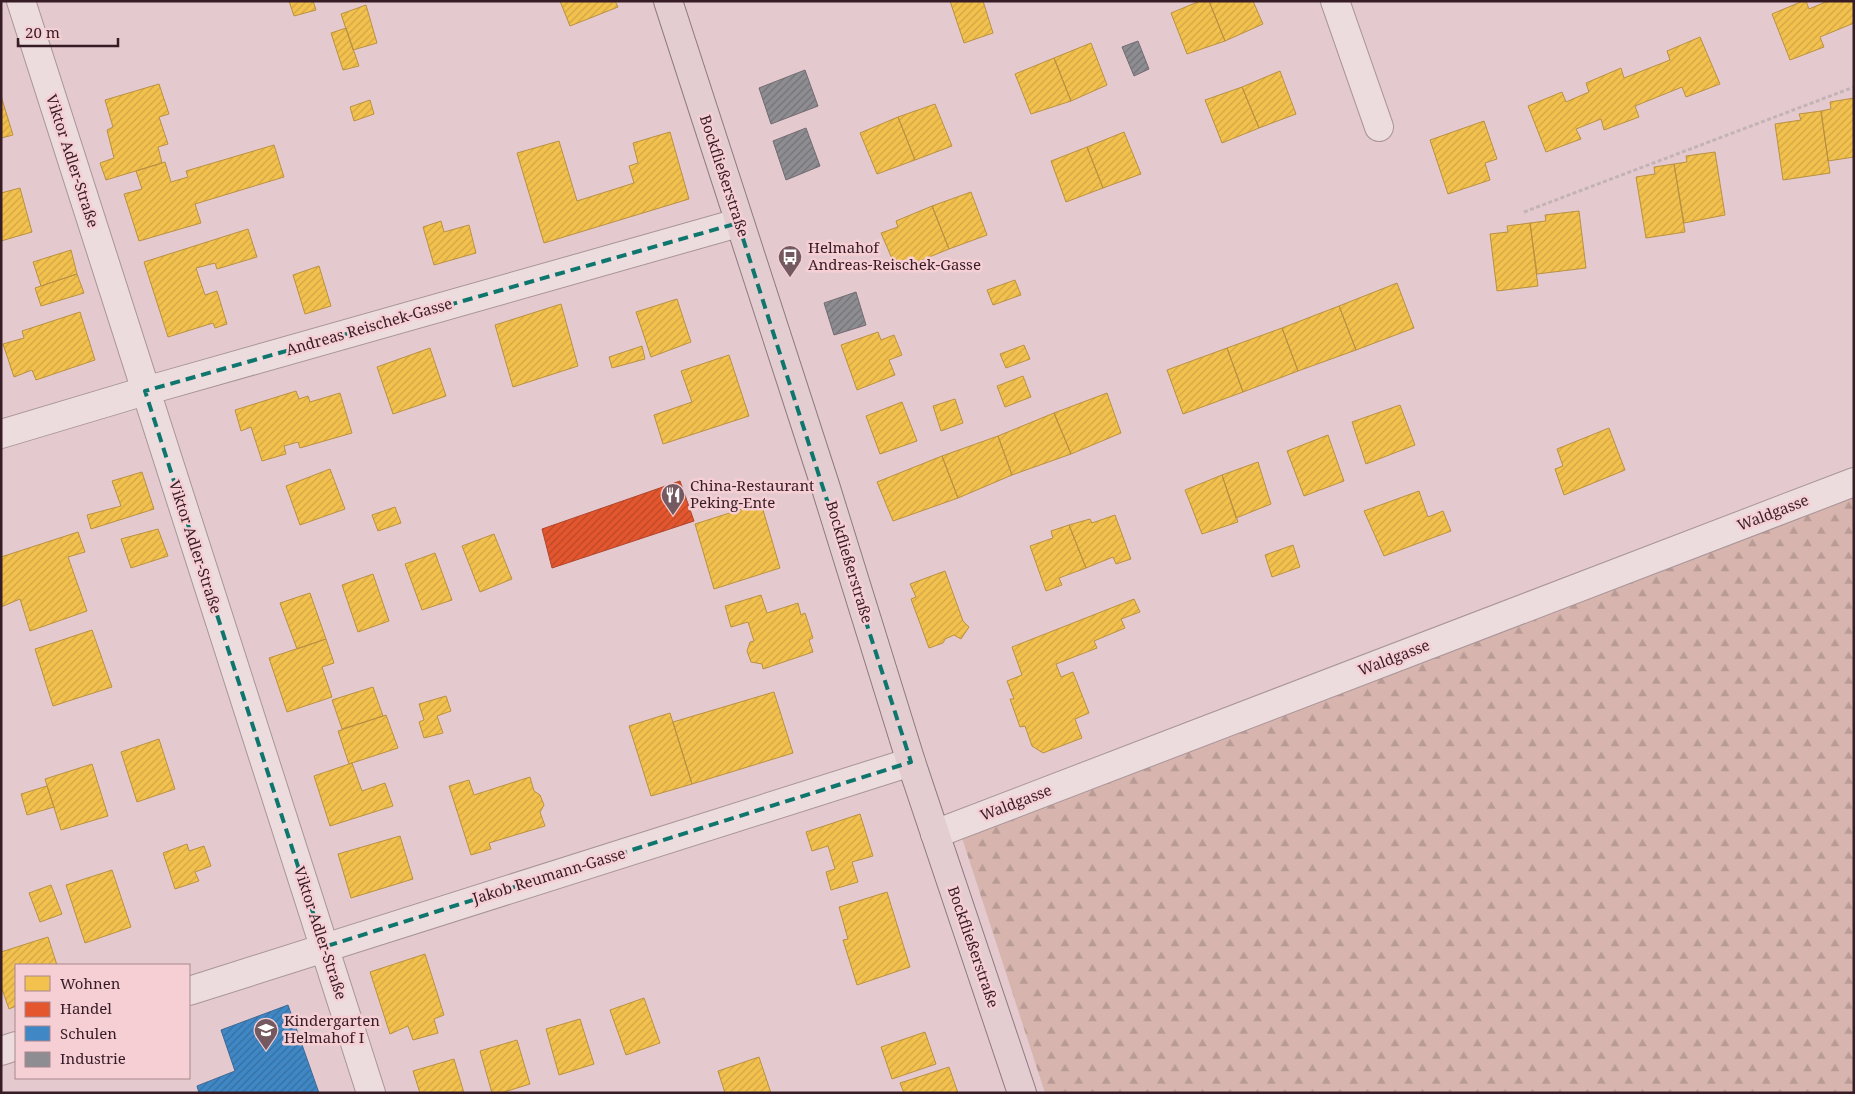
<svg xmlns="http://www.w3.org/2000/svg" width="1855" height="1094" font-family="'Noto Serif',serif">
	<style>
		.forest { fill: url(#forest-firs) }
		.homes { fill: url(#homes-hatch); stroke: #ba9042 }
		.shops { fill: url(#shops-hatch); stroke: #b0452c }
		.schools { fill: url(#schools-hatch); stroke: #3d6895 }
		.industry { fill: url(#industry-hatch); stroke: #736b72 }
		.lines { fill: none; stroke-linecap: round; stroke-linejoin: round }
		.minor-casing { stroke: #a99498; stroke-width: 30 }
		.major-casing { stroke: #8e7a7f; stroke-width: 30 }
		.path { stroke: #c4b3b6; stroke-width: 3; stroke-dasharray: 4 2.5; stroke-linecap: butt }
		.minor { stroke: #ecdcde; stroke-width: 28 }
		.major { stroke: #e3cdd1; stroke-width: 28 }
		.marked { fill: none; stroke: #0f766e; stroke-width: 4; stroke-dasharray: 10 6; stroke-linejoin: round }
		.labels { text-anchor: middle; stroke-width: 5; stroke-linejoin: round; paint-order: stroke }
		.street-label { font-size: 15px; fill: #371c26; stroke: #f5cfd4 }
		.poi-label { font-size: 15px; fill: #371c26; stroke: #f5cfd4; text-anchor: start }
	</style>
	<defs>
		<pattern id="forest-firs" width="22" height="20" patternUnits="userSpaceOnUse" patternTransform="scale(1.25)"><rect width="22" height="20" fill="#d7b5ae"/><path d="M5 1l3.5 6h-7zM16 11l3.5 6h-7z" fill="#b99b96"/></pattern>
		<pattern id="homes-hatch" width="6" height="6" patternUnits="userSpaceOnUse" patternTransform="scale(1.25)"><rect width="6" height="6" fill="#f2c14e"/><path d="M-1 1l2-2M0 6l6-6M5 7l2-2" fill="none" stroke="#d0a544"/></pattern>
		<pattern id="shops-hatch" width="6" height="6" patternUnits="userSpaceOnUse" patternTransform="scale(1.25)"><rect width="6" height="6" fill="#e4572e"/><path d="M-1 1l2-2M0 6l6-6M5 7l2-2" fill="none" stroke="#ba4727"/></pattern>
		<pattern id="schools-hatch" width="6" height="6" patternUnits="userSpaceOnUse" patternTransform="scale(1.25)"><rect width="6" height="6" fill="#3f88c5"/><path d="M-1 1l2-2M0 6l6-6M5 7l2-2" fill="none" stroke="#366ea0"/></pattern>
		<pattern id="industry-hatch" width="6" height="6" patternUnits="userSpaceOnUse" patternTransform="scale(1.25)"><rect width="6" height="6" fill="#8d8d92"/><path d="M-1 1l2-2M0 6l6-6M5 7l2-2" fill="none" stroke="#747277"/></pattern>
	</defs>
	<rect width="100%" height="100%" fill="#e4cace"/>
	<path class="forest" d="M1854 496V1093H1045L962 838Z"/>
	<path class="homes" d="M289 1H313L316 10 294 16Z
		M560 1H615L618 7 570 26Z
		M950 1H983L993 33 964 43Z
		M1200 1H1209L1225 41 1187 54 1171 13Z
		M1209 1H1253L1263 24 1225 41Z
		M1803 1H1806L1809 9 1828 1H1854V23L1820 37 1824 47 1790 60 1772 14Z
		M366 5 377 43 353 50 341 14Z
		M346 28 359 66 343 70 331 33Z
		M1700 37 1720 84 1686 97 1682 87 1635 106 1639 117 1604 130 1601 119 1576 129 1581 139 1546 152 1528 106 1562 92 1566 102 1589 92 1586 83 1621 68 1624 78 1670 60 1667 51Z
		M1091 43 1107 85 1071 101 1054 58Z
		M1054 58 1071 101 1031 114 1015 74Z
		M1280 71 1296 114 1259 128 1242 87Z
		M159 84 169 114 159 117 168 144 158 147 162 163 106 180 100 163 114 158 107 130 113 127 105 100Z
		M1242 87 1259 128 1222 143 1205 100Z
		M1 96 13 135 1 138Z
		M1854 98V157L1828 161 1821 111 1831 109 1830 102Z
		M370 100 374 114 354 121 350 107Z
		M935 104 952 146 915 160 898 117Z
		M1821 111 1830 173 1783 180 1775 124 1801 120 1799 114Z
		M898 117 915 160 877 174 860 133Z
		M1484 121 1497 159 1485 163 1490 180 1448 194 1430 140Z
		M670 132 689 199 544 243 517 153 559 141 577 201 634 183 629 166 638 163 633 143Z
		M1124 132 1141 174 1103 188 1087 147Z
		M274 145 284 177 195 204 201 223 139 241 124 194 142 189 136 171 165 162 171 182 188 177 186 171Z
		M1087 147 1103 188 1066 202 1051 161Z
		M1715 152 1725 215 1684 223 1674 164 1687 162 1686 156Z
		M1674 164 1685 232 1646 238 1636 177 1655 174 1654 167Z
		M20 188 32 232 1 241V193Z
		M971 192 987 235 949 249 932 206Z
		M932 206 949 249 897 270 881 233 898 227 896 221Z
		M1579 211 1586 268 1537 274 1530 223 1546 221 1545 215Z
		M441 221 444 232 469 225 476 253 434 265 423 227Z
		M1530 223 1538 286 1497 291 1490 234 1508 232 1507 226Z
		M248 229 257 257 217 269 215 263 196 268 205 295 217 291 227 324 215 328 213 323 168 337 144 262Z
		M71 250 77 274 41 286 33 262Z
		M319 266 331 306 305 314 293 275Z
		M77 274 84 293 41 306 35 288Z
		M1015 280 1021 295 993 305 987 290Z
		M1397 283 1414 328 1356 350 1339 306Z
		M677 299 691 342 651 357 636 312Z
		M561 304 578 366 513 387 495 325Z
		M1339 306 1356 350 1298 371 1282 328Z
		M80 312 95 360 36 380 32 370 14 377 3 344 24 338 22 331Z
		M1282 328 1298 371 1243 392 1227 348Z
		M878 332 881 340 894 335 902 355 889 360 895 375 857 390 841 345Z
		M1024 345 1030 359 1006 368 1000 354Z
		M642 346 645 359 612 368 609 357Z
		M430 348 446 396 393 414 377 367Z
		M1227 348 1243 392 1183 414 1167 370Z
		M729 355 749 416 663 444 654 415 692 402 681 371Z
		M1023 376 1031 397 1005 407 997 386Z
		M296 391 299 399 308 396 310 402 340 393 352 433 300 448 298 442 284 446 286 454 262 461 251 427 241 431 235 410Z
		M1107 393 1121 433 1071 454 1054 413Z
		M955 399 963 423 941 431 933 406Z
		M902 402 917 441 880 454 866 416Z
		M1400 405 1415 445 1366 464 1352 422Z
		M1054 413 1071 454 1012 475 998 436Z
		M1609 428 1625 470 1564 495 1555 469 1563 466 1557 449Z
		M1328 435 1344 481 1304 496 1287 451Z
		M998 436 1012 475 958 498 942 456Z
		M942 456 958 498 893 521 877 482Z
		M1258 462 1271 504 1236 518 1222 475Z
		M330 469 345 509 300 525 286 486Z
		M142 472 154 509 91 529 87 515 121 506 112 481Z
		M1222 475 1238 522 1202 534 1185 490Z
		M1419 491 1428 517 1443 511 1451 531 1384 556 1364 511Z
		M761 503 780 568 714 589 695 524Z
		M395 507 401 523 378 531 372 515Z
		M1115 515 1131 559 1116 564 1113 557 1086 568 1069 525 1090 519 1092 523Z
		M1069 525 1086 568 1059 578 1062 585 1046 591 1030 546 1053 538 1051 531Z
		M158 529 168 556 131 568 121 539Z
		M78 532 85 552 68 557 87 611 30 631 20 599 1 607V557Z
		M494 534 512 579 480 592 462 546Z
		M1293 545 1300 567 1272 577 1265 555Z
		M435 553 452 600 422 610 405 564Z
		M945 571 963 621 969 627 961 639 954 635 945 639 943 643 929 648 911 599 916 597 910 584Z
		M373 574 389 621 358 632 342 585Z
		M310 593 326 639 297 649 280 603Z
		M761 595 767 613 798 603 801 615 805 613 813 638 809 640 813 652 763 669 762 664 751 662 747 651 750 642 754 641 748 622 731 627 725 606Z
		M1134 599 1140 612 1121 619 1125 628 1094 641 1097 648 1056 664 1061 677 1073 672 1089 713 1075 719 1082 738 1043 753 1032 746 1025 726 1020 727 1010 699H1014L1007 681 1022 675 1012 647Z
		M92 630 112 687 53 706 35 649Z
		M326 639 334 663 322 667 332 697 287 712 269 658Z
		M373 687 383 716 342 729 332 700Z
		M774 692 793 753 692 784 673 722Z
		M446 696 451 711 437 716 443 733 424 738 419 722 424 720 419 704Z
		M670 713 692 784 651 796 629 726Z
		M386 715 398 748 349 764 338 731Z
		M159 739 175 789 137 802 121 752Z
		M352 763 362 791 385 783 393 806 330 826 314 776Z
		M92 764 108 816 61 830 45 779Z
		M530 777 534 791 540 795 544 805 540 812 545 826 489 843 491 849 471 855 449 786 469 780 474 795Z
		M47 786 54 807 27 815 21 794Z
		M860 814 873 856 852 862 858 882 831 890 826 872 835 869 828 846 812 851 806 832Z
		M400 836 413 879 351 898 338 854Z
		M187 844 189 851 204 846 211 866 195 872 199 881 175 889 163 853Z
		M112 870 131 927 85 943 66 885Z
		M51 885 62 914 40 922 29 893Z
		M887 892 910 967 857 985 843 940 848 939 839 907Z
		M48 937 57 965H16V1006L9 1009 1 986V952Z
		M425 954 444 1015 434 1019 438 1033 413 1040 408 1026 390 1034 370 972Z
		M644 998 660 1043 626 1055 610 1010Z
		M580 1019 594 1064 559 1075 546 1029Z
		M925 1032 936 1064 892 1079 881 1047Z
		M517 1040 530 1084 501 1093H492L480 1051Z
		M759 1057 771 1093H725L718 1071Z
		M454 1059 464 1093H420L413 1071Z
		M949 1067 958 1093H904L900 1083Z"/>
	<path class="shops" d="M680 481 694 521 552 568 542 529Z"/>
	<path class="schools" d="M288 1005 319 1093H199L197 1086 235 1071 221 1030Z"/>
	<path class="industry" d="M1138 41 1149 69 1134 76 1122 47Z
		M805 70 818 106 771 124 759 88Z
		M806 128 820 166 786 180 773 141Z
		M856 292 866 325 834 335 824 303Z"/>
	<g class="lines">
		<g class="minor-casing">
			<path id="minor" d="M21 1 371 1093
				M1335 1 1379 127
				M1 434 145 391 738 223
				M935 834 1854 482
				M189 991 911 762
				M1 1051 16 1046"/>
		</g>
		<g class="major-casing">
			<path id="major" d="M668 1 825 485 911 762 1022 1093"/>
		</g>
		<path class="path" d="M1524 212 1854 87"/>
		<use href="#minor" class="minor"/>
		<use href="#major" class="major"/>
	</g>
	<path class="marked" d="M738 223 911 762 324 947 145 391Z"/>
	<defs>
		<g id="bus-pin" transform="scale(1.25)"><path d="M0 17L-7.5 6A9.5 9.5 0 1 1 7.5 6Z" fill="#745961" stroke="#f5cfd4"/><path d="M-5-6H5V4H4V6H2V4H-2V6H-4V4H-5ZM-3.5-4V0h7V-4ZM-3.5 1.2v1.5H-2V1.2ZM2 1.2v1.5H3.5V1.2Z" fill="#fff"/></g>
		<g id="restaurant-pin" transform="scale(1.25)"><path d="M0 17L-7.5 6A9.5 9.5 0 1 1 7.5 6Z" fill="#745961" stroke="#f5cfd4"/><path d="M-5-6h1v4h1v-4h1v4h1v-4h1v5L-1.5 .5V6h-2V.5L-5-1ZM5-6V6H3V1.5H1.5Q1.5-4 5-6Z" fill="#fff"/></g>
		<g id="school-pin" transform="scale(1.25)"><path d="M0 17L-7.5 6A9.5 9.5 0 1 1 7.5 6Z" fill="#745961" stroke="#f5cfd4"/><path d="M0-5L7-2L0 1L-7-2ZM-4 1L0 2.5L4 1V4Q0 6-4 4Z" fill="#fff"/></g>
	</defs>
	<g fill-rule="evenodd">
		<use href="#bus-pin" x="790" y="257"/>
		<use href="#restaurant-pin" x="673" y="495"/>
		<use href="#school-pin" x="266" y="1030"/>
	</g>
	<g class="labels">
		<g class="street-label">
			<text transform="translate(72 161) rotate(72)" y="5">Viktor Adler-Straße</text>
			<text transform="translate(724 176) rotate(72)" y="5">Bockfließerstraße</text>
			<text transform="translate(369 327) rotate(-16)" y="5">Andreas Reischek-Gasse</text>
			<text transform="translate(1773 513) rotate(-21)" y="5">Waldgasse</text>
			<text transform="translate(195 547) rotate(72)" y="5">Viktor Adler-Straße</text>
			<text transform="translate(849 562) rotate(73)" y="5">Bockfließerstraße</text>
			<text transform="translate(1394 658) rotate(-21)" y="5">Waldgasse</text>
			<text transform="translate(1016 803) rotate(-21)" y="5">Waldgasse</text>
			<text transform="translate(549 876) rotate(-17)" y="5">Jakob Reumann-Gasse</text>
			<text transform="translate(320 933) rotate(72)" y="5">Viktor Adler-Straße</text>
			<text transform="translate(973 947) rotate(71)" y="5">Bockfließerstraße</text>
		</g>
		<g class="poi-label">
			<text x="808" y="253">Helmahof<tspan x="808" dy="17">Andreas-Reischek-Gasse</tspan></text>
			<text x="690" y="491">China-Restaurant<tspan x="690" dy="17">Peking-Ente</tspan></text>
			<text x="284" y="1026">Kindergarten<tspan x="284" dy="17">Helmahof I</tspan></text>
		</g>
	</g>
	<rect width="1855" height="1094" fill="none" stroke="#371c26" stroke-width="5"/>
	<rect x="15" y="964" width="175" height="115" fill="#f5cfd4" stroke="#a9878e"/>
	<rect x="25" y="976" width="25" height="15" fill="#f2c14e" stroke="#a9878e"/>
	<text x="60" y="989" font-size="15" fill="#371c26">Wohnen</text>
	<rect x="25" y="1002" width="25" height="15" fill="#e4572e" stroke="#a9878e"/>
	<text x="60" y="1014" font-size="15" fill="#371c26">Handel</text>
	<rect x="25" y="1026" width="25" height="15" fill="#3f88c5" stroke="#a9878e"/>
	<text x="60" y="1039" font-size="15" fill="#371c26">Schulen</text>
	<rect x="25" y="1052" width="25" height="15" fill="#8d8d92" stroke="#a9878e"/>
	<text x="60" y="1064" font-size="15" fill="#371c26">Industrie</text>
	<path d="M18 38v8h100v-8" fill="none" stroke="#371c26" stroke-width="2.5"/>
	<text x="25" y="38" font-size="15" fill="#371c26" stroke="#f5cfd4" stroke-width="4" paint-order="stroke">20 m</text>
</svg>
